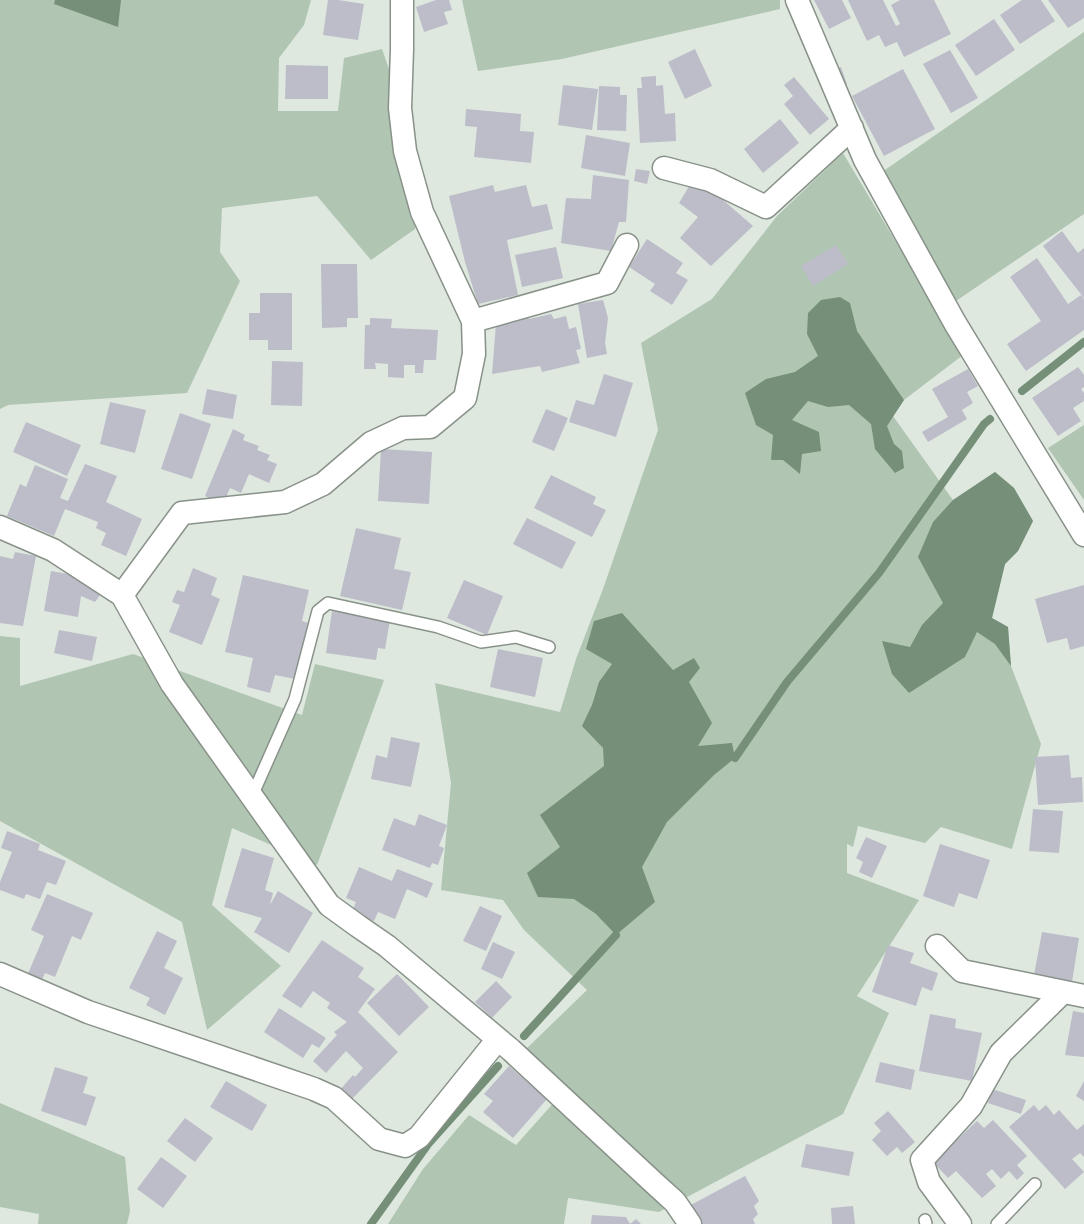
<svg xmlns="http://www.w3.org/2000/svg" width="1084" height="1224" font-family="'Times New Roman',serif">
	<style>
		.green { fill: #b1c5b3 }
		.water { fill: #758f78 }
		.lines { fill: none; stroke-linecap: round; stroke-linejoin: round }
		.stream { stroke: #758f78; stroke-width: 8 }
		.building { fill: #bcbdc9 }
		.lane-casing { stroke: #889289; stroke-width: 14 }
		.street-casing { stroke: #889289; stroke-width: 25 }
		.lane { stroke: #fff; stroke-width: 11 }
		.street { stroke: #fff; stroke-width: 22 }
	</style>
	<rect width="100%" height="100%" fill="#dee8df"/>
	<path class="green" d="M0 0H311L304 25 279 58 278 111H338L344 58 382 49 414 141 415 229 371 260 317 196 222 208 220 252 240 281 187 393 8 405 0 409Z
		M462 0H780V9L562 59 478 71Z
		M1084 32V214L956 301 882 172Z
		M843 153 963 355 904 400 893 416 953 500 995 472 1014 488 1033 521 1018 551 1005 564 992 618 1008 627 1011 666 1041 744 1012 849 941 827 925 843 858 826 853 847 847 844V873L919 900 857 996 889 1013 843 1114 659 1212 568 1198 564 1224H388L423 1169 469 1115 516 1145 565 1090 525 1050 587 990 524 930 503 900 441 890 451 783 435 683 560 712 576 659 603 589 658 430 641 343 712 299 777 216Z
		M1084 425V500L1048 448Z
		M0 636 20 638V686L133 654 302 715 315 664 384 680 317 865 232 828 212 905 281 966 207 1030 182 922 0 821Z
		M0 1103 125 1157 130 1211 127 1224H38L39 1214 0 1207Z"/>
	<path class="water" d="M55 0H121L118 27 54 4Z
		M840 297 850 303 857 331 904 400 887 426 894 444 902 451 904 468 895 473 875 449 871 424 849 405 828 407 808 401 792 420 819 432 821 451 802 454 800 474 783 460H771L773 435 756 425 745 393 766 379 795 372 818 356 807 334 808 313 821 300Z
		M995 472 1014 488 1033 521 1018 551 1005 564 992 618 1008 627 1011 666 995 644 977 632 965 657 909 693 892 674 882 641 910 647 922 625 943 603 918 557 933 522 953 500Z
		M622 613 673 670 694 658 700 668 689 682 712 723 698 746 732 743 735 758 714 775 667 822 642 867 655 902 616 935 596 914 574 899 538 897 527 873 560 847 540 815 604 766 603 748 582 726 592 705 599 682 612 664 586 649 594 621Z"/>
	<g class="lines">
		<path class="stream" d="M1022 391 1084 342
			M735 758 787 682 879 573 984 424 990 419
			M524 1036 616 935
			M371 1224 429 1143 498 1066"/>
	</g>
	<path class="building" d="M328 0H338L364 4 358 40 323 35Z
		M436 0H449L452 10 444 12 448 24 424 32 416 7Z
		M814 0H842L851 18 829 29Z
		M848 0H883L896 26 900 24 891 5 900 0H934L951 34 904 57 897 42 885 47 879 35 867 41Z
		M1022 0H1041L1055 21 1020 44 1000 15Z
		M1048 0H1084V18L1068 28Z
		M994 19 1015 50 976 76 955 45Z
		M695 49 712 86 685 99 668 62Z
		M950 50 978 98 951 113 923 64Z
		M286 65 328 66V99H285Z
		M841 67 847 84 838 87 832 71Z
		M903 69 935 129 884 156 852 96Z
		M656 76V86L663 85 665 114 675 113 676 141 640 143 637 88H642L641 77Z
		M794 77 829 119 810 135 784 104 793 96 784 85Z
		M563 85 598 89 592 130 558 125Z
		M599 86 620 87V95H627L626 131 597 130Z
		M466 109 521 114 520 131 534 132 531 163 474 157 477 127 465 126Z
		M780 119 799 143 763 173 744 149Z
		M586 135 630 143 625 176 581 168Z
		M636 169 650 171 647 184 634 181Z
		M593 175 629 180 626 222H619L611 251 561 243 566 198 591 199Z
		M691 183 715 193 753 226 711 266 680 238 698 217 679 203Z
		M493 185 495 192 526 185 532 207 547 204 553 229 507 240 518 295 478 304 465 262 449 196Z
		M1062 231 1078 253 1084 248V298L1043 246Z
		M647 239 683 263 676 273 688 280 672 305 650 291 655 284 629 267Z
		M836 245 848 264 813 286 801 266Z
		M556 247 563 278 522 287 515 255Z
		M1037 258 1068 304 1081 295 1084 299V330L1026 371 1007 344 1041 321 1010 277Z
		M321 264H357L358 318H347V327L322 328Z
		M260 293H292V350H268V340H249V313H260Z
		M603 300 608 318 605 343 607 354 587 358 578 304Z
		M551 314 554 319 566 316 569 329 576 327 581 349 576 350 580 363 542 372 540 366 492 374 496 324 528 315 529 319Z
		M370 318 392 319 391 328 438 330 436 360H424L423 373H415V365H404V378L388 377V364L375 363 376 369H364L365 325H370Z
		M272 361 303 362 302 406 271 405Z
		M1078 367 1084 375V387L1081 389 1084 393V401L1073 408 1081 421 1058 436 1032 398Z
		M968 369 978 386 967 392 973 403 962 410 967 419 928 442 922 432 948 417 932 389Z
		M604 374 633 383 616 437 569 422 576 400 594 405Z
		M207 389 237 395 233 419 202 414Z
		M110 402 146 410 135 453 100 444Z
		M546 409 568 418 554 451 532 442Z
		M180 413 211 424 192 479 161 469Z
		M26 422 81 445 67 476 13 452Z
		M233 429 245 435 243 440 259 446 257 450 270 455 267 460 277 464 269 483 249 474 241 493 230 488 223 504 205 496Z
		M381 449 432 452 429 504 378 501Z
		M85 464 117 476 106 502 142 519 126 556 101 545 106 533 96 528 98 522 65 509 54 536 7 516 20 484 26 487 35 465 68 479 60 498 68 501Z
		M551 475 596 497 593 504 606 510 592 537 534 508Z
		M527 518 576 542 562 569 513 544Z
		M356 528 401 538 394 569 411 572 402 610 340 596Z
		M15 552 36 556 23 626 0 623V556L13 559Z
		M193 568 217 578 211 595 220 599 202 645 169 632 180 605 172 602 177 590 184 592Z
		M51 571 85 577 103 591 95 602 81 596 78 617 44 611Z
		M243 575 309 590 302 621 308 623 295 679 275 675 270 693 247 687 253 658 225 652Z
		M464 580 503 596 487 635 447 618Z
		M1084 585V646L1070 650 1067 638 1047 643 1035 599Z
		M332 611 390 620 385 649 378 648 376 660 326 653Z
		M59 630 97 637 92 661 54 653Z
		M498 649 543 658 535 697 490 687Z
		M391 737 420 743 411 787 371 779 376 755 387 758Z
		M1069 755 1071 778 1082 777 1083 802 1038 805 1035 757Z
		M1033 809 1063 811 1059 853 1029 851Z
		M419 814 447 825 439 846 444 848 438 865 432 863 430 868 382 850 394 818 415 826Z
		M7 831 40 844 38 850 66 861 56 885 47 882 40 899 26 894 24 899 0 890V882L12 852 1 848Z
		M866 837 887 846 872 878 859 872 863 862 856 858Z
		M940 844 990 860 977 899 959 893 954 907 923 896Z
		M242 848 274 858 265 890 273 893 270 905 278 891 313 913 289 953 254 932 262 918 224 907Z
		M359 867 392 881 397 869 433 883 427 898 407 889 395 919 378 912 374 921 352 912 356 902 346 898Z
		M47 894 93 913 81 940 72 936 55 977 45 973 41 982 27 976 44 936 31 930Z
		M480 906 502 916 486 951 463 941Z
		M157 931 177 941 164 968 183 978 165 1015 146 1005 150 998 129 988Z
		M1042 932 1079 938 1072 982 1034 975Z
		M322 940 364 968 358 977 375 989 358 1012 398 1052 350 1101 339 1091 353 1075 355 1077 363 1068 346 1051 326 1073 313 1061 337 1035 334 1032 347 1022 327 1008 330 1003 313 991 301 1008 282 996Z
		M493 942 515 952 502 979 481 969Z
		M888 945 914 953 910 963 938 973 932 991 922 987 916 1006 872 992Z
		M397 974 429 1007 399 1036 367 1003Z
		M496 981 512 997 492 1018 475 1002Z
		M279 1008 326 1038 319 1048 312 1044 303 1058 264 1032Z
		M1073 1011 1084 1013V1057L1065 1055Z
		M930 1014 956 1019 955 1028 982 1033 972 1081 919 1071Z
		M880 1062 915 1070 911 1090 875 1082Z
		M509 1066 547 1099 513 1138 483 1112 493 1101 484 1094Z
		M55 1067 88 1077 83 1093 96 1097 86 1126 41 1111Z
		M226 1081 267 1105 252 1131 210 1107Z
		M1084 1081V1101L1076 1096Z
		M992 1089 1026 1100 1021 1114 988 1103Z
		M1034 1105 1039 1111 1046 1105 1054 1115 1059 1110 1077 1130 1084 1124V1157L1080 1153 1072 1159 1084 1172 1065 1189 1009 1127Z
		M888 1111 915 1142 902 1153 897 1147 887 1156 872 1140 881 1131 874 1123Z
		M185 1118 213 1138 195 1162 167 1141Z
		M993 1120 1027 1156 1017 1165 1024 1173 1017 1180 1009 1171 1001 1179 992 1169 986 1174 996 1186 982 1198 956 1171 948 1178 933 1162 977 1121 984 1128Z
		M806 1144 854 1152 849 1176 801 1167Z
		M161 1157 187 1176 163 1208 137 1189Z
		M745 1176 759 1201 754 1206 758 1214 753 1219 755 1224H696L687 1207Z
		M853 1206 855 1224H832L831 1208Z
		M592 1215 626 1217 630 1224 636 1219 641 1224H591Z"/>
	<g class="lines">
		<g class="lane-casing">
			<path id="lane" d="M252 796 295 699 318 611 328 603 438 627 481 642 516 637 549 647
				M925 1220 926 1224
				M997 1224 1035 1184"/>
		</g>
		<g class="street-casing">
			<path id="street" d="M797 0 865 160 955 323 1084 535
				M664 168 710 180 766 207 852 128
				M473 321 607 283 627 245
				M0 527 53 550 122 595 172 684 329 905 358 926 387 946 511 1050 653 1182 675 1202 690 1224
				M122 595 182 513 285 502 323 484 371 443 403 428 430 427 465 398 474 354 473 321 422 212 405 151 400 108 402 49V0
				M937 946 962 971 1084 996
				M0 974 88 1012 314 1089 334 1098 379 1139 405 1146 419 1137 498 1039
				M960 1224 929 1182 922 1160 971 1106 1001 1053 1063 992"/>
		</g>
		<use href="#lane" class="lane"/>
		<use href="#street" class="street"/>
	</g>
</svg>
